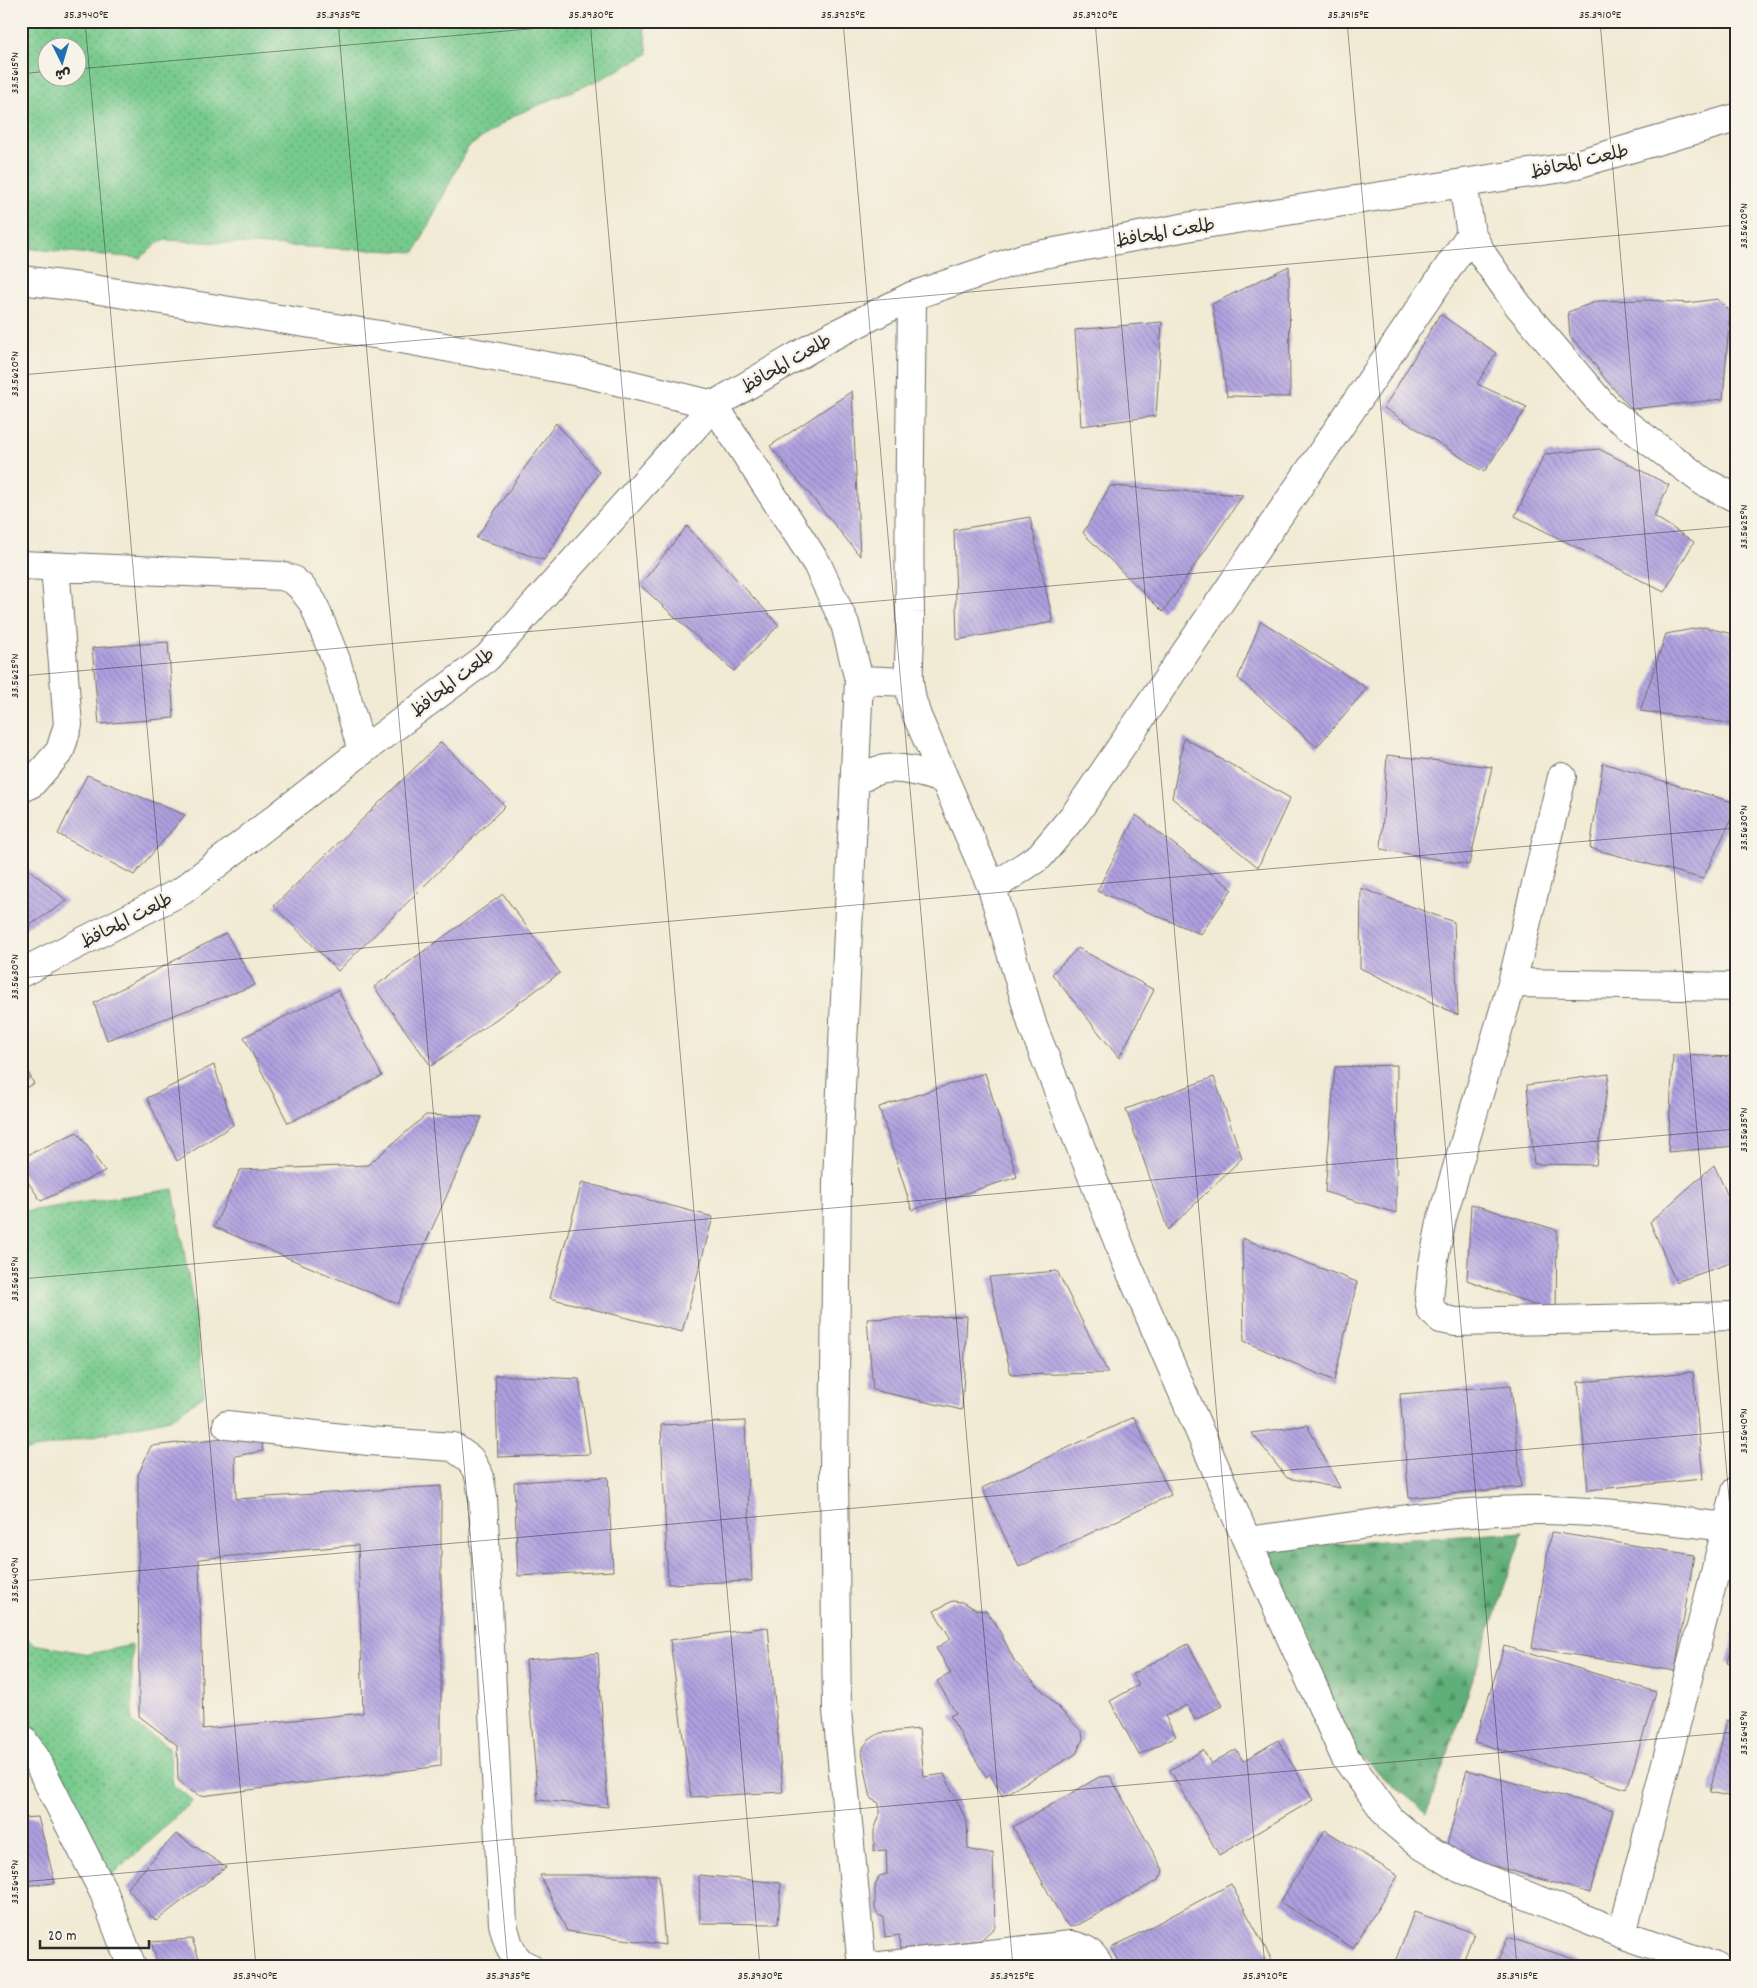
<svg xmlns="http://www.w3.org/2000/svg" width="1757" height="1988" font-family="Dekko,'Playpen Sans Arabic',sans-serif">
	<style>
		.grass { fill: url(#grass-dots); stroke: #517a5c; fill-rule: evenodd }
		.forest { fill: url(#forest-firs); stroke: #466c52 }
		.building { fill: url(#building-back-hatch); fill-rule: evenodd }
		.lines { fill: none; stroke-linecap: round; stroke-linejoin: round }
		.minor-casing { stroke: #706e66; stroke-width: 30 }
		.tertiary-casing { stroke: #706e66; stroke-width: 30 }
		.minor { stroke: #fff; stroke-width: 28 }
		.tertiary { stroke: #fff; stroke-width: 28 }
		.ticks { fill: none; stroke: #2b2b2b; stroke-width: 1; stroke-opacity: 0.45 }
		.labels { text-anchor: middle; stroke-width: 5; stroke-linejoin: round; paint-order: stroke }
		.street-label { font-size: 18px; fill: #2b2b2b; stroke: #f7f3e8 }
		.neatline { fill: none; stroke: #2b2b2b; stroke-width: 2 }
		.ticks-label { font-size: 12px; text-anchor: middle; fill: #2b2b2b }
	</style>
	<defs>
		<pattern id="grass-dots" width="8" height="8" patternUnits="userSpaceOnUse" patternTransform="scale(1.25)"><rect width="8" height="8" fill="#77ca8d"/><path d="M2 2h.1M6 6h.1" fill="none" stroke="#62a473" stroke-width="1.8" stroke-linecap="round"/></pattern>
		<pattern id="forest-firs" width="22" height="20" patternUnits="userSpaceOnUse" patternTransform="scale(1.25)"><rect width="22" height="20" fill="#61ae78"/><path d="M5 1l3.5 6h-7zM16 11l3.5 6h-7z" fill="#508e63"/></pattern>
		<pattern id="building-back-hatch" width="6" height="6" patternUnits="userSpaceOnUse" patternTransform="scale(1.25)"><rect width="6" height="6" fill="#aea0e0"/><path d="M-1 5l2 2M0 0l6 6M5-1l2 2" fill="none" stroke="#8e83b6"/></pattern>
	</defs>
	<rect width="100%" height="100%" fill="#f7f3e8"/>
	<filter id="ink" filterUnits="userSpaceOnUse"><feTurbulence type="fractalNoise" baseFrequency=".02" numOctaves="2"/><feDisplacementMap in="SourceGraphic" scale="10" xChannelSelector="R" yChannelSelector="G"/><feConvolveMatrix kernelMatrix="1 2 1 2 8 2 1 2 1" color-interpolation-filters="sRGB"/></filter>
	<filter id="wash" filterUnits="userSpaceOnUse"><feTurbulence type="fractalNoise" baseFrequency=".0096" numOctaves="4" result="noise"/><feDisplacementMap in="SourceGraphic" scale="20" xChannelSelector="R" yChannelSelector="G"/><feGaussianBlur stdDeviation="1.12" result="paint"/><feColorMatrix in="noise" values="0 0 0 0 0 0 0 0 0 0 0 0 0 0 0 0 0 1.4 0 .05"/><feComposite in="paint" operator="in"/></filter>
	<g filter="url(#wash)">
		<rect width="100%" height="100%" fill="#f1ead4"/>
		<path class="grass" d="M21 21H643L648 54 603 78 515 115 467 148 415 252 162 240 140 258 21 248ZM48 48H78V78H48Z
			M173 1189 194 1309 204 1395 170 1419 21 1452V1205L27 1211Z
			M21 1632 33 1644 89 1654 132 1645V1723L169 1747 173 1785 193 1801 107 1880 21 1724Z"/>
		<path class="forest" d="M1523 1532 1427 1813 1356 1754 1256 1549Z"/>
		<g id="blocks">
			<path class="building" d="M1289 266 1290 397 1227 396 1212 304Z
				M1718 299 1730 311 1723 399 1632 409 1605 379 1588 355 1570 336 1568 312 1598 301 1647 300 1687 303Z
				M1440 314 1496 353 1477 384 1527 407 1484 472 1384 408Z
				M1162 322 1156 416 1081 426 1075 330Z
				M852 391 860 556 770 446Z
				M556 423 599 472 544 560 476 538Z
				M1599 449 1669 485 1654 516 1694 542 1664 592 1515 516 1545 454Z
				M1110 486 1243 495 1163 612 1083 533Z
				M1030 517 1053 622 957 640 954 530Z
				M687 526 779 625 734 671 640 585Z
				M1261 621 1367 688 1317 747 1238 678Z
				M1704 627 1736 635V724L1640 711 1666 634Z
				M168 642 174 718 99 724 92 648Z
				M1184 738 1290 798 1258 867 1172 798Z
				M441 742 505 806 338 971 274 906Z
				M1387 755 1492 767 1469 865 1381 849Z
				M1603 763 1736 803V809L1703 879 1590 848Z
				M87 775 185 815 134 875 58 834Z
				M1136 815 1232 889 1201 934 1097 891Z
				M21 863 67 901 21 931Z
				M1361 888 1454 922 1458 1015 1360 968Z
				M503 894 560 973 431 1066 374 987Z
				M226 933 255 985 107 1040 94 1003Z
				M1078 948 1154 990 1119 1058 1052 974Z
				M338 990 382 1076 288 1123 244 1037Z
				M1673 1055 1736 1057V1146L1668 1152Z
				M21 1058 34 1084 21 1090Z
				M214 1065 233 1125 177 1161 147 1098Z
				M1397 1065 1396 1213 1325 1192 1335 1067Z
				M985 1073 1017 1177 912 1210 879 1107Z
				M1609 1074 1596 1165 1534 1164 1527 1085Z
				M1214 1077 1242 1158 1168 1230 1126 1109Z
				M426 1115 482 1117 398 1304 214 1227 240 1170 368 1165Z
				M77 1132 105 1171 41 1201 21 1172V1158Z
				M1714 1165 1736 1214V1261L1676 1282 1650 1222Z
				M582 1182 713 1217 682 1332 550 1298Z
				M1471 1204 1557 1230 1556 1313 1467 1280Z
				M1242 1238 1357 1282 1334 1381 1244 1341Z
				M1057 1271 1108 1373 1011 1375 989 1277Z
				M967 1316 962 1410 873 1390 867 1319Z
				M1693 1372 1703 1479 1588 1490 1578 1382Z
				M495 1375 579 1379 590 1454 498 1457Z
				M1511 1385 1521 1487 1409 1498 1400 1394Z
				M1134 1417 1171 1495 1019 1567 982 1488Z
				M745 1421 752 1581 668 1584 661 1425Z
				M1307 1425 1340 1488 1287 1478 1252 1433Z
				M260 1434 263 1451 235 1456 236 1499 441 1486V1766L201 1796 189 1790 178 1780 177 1745 139 1716 138 1475 151 1446ZM358 1545 363 1713 203 1729 199 1559Z
				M608 1477 613 1571 518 1576 514 1482Z
				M1551 1532 1694 1555 1675 1671 1532 1648Z
				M952 1601 962 1602 977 1610 986 1611 995 1622 1015 1662 1082 1732 1083 1739 1076 1754 1002 1796 990 1774 986 1777 950 1716 956 1713 937 1681 951 1673 936 1648 951 1639 934 1611Z
				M768 1627 783 1792 691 1797 670 1640Z
				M1735 1632H1736V1665L1727 1663Z
				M1188 1644 1222 1706 1195 1720 1187 1705 1165 1716 1176 1736 1139 1755 1110 1701 1139 1685 1132 1674Z
				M1504 1646 1656 1692 1627 1789 1475 1742Z
				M598 1653 608 1807 538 1800 526 1660Z
				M1727 1720 1736 1722V1798L1710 1792Z
				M919 1729 924 1777 944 1774 967 1822 968 1849 985 1853H993L995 1927 981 1940 901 1949 899 1935 885 1937 883 1917 878 1915 875 1909V1886L879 1876 887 1874 886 1850 874 1851V1831L879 1817V1803L871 1799 862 1752 864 1746 869 1740 880 1733Z
				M1278 1740 1313 1800 1219 1855 1170 1770 1203 1750 1211 1764 1236 1749 1243 1761Z
				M1467 1770 1613 1810 1590 1893 1445 1852Z
				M1110 1776 1163 1870 1162 1874 1158 1880 1080 1924 1070 1927 1063 1920 1013 1827 1099 1777Z
				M38 1817 55 1883 21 1886V1818Z
				M1325 1830 1398 1876 1353 1948 1280 1902Z
				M176 1834 226 1867 156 1921 127 1888Z
				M540 1875H659L665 1945 567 1931Z
				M699 1875 781 1883 778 1924 700 1923Z
				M1231 1884 1274 1964 1270 1967H1121L1111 1948Z
				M1414 1912 1474 1933 1461 1967H1393Z
				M1508 1937 1573 1959 1587 1967H1495Z
				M192 1939 202 1967H159L151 1942Z"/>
		</g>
	</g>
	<g filter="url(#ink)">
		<use href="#blocks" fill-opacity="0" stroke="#706e66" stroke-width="1"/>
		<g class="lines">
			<g class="minor-casing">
				<path id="minor" d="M1463 183 1471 234 1484 257 1518 305 1605 408 1704 482 1736 498
					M21 280 87 288 380 335 584 373 714 405 817 564 845 624 859 680 837 1181 834 1474 837 1711 862 1967
					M21 565 282 576 293 580 301 587 313 603 336 660 362 751
					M859 680 909 682 912 700 917 716 992 888 1033 1027 1125 1259 1247 1541 1345 1757 1391 1820 1421 1845 1459 1868 1622 1934 1716 1967
					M909 682C908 659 911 636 910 613 908 508 911 402 912 296
					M1562 777 1512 983 1442 1218 1432 1269 1429 1299 1431 1310 1441 1319 1456 1322 1736 1316
					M855 782C862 778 871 772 879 770 900 765 925 773 944 780
					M21 789 32 783 60 751 68 725 55 567
					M992 888 1040 856 1076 813 1471 234
					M1512 983 1736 987
					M227 1425 369 1441 453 1447 470 1459 479 1475 483 1497 503 1924C508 1942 510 1959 529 1967
					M1247 1541C1339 1529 1433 1512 1526 1510 1593 1509 1660 1519 1726 1527
					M21 1737 35 1757 104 1893 132 1967
					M1622 1934 1736 1491
					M871 1967 1071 1945C1086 1948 1093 1953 1100 1967"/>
			</g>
			<g class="tertiary-casing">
				<path id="tertiary" d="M21 973 182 891 362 751 487 658 714 405 828 338 912 296 1023 258 1192 226 1463 183 1563 168 1736 118"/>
			</g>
			<use href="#minor" class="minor"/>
			<use href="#tertiary" class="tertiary"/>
		</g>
	</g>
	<path class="ticks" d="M85 21 256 1967M338 21 508 1967M590 21 760 1967M843 21 1013 1967M1095 21 1265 1967M1347 21 1517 1967M1600 21 1736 1578M78 69 619 21M21 74 48 71M21 375 1736 225M21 676 1736 526M21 978 1736 828M21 1279 1736 1129M21 1581 1736 1431M21 1882 1736 1732"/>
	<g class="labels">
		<g class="street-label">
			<text transform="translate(1579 161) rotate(-13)" y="6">طلعت المحافظ</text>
			<text transform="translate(1165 232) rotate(-10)" y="6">طلعت المحافظ</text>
			<text transform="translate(786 363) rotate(-30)" y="6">طلعت المحافظ</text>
			<text transform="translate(452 682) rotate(-38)" y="6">طلعت المحافظ</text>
			<text transform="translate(126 920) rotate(-27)" y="6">طلعت المحافظ</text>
		</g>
	</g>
	<rect width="1757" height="1988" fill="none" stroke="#f7f3e8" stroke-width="55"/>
	<g transform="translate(62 62) rotate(175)"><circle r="24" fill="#f7f3e8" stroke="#a5a39c"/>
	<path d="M0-4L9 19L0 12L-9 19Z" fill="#1f6fb2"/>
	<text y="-8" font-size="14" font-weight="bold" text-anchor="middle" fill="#2b2b2b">ش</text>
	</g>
	<path d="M40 1940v8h109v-8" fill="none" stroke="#2b2b2b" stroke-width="2.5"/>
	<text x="48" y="1940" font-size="15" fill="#2b2b2b" stroke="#f7f3e8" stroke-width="4" paint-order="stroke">20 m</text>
	<rect x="28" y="28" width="1702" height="1932" class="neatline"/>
	<g class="ticks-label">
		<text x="86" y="18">35.3940°E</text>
		<text x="338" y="18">35.3935°E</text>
		<text x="591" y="18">35.3930°E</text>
		<text x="843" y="18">35.3925°E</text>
		<text x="1095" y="18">35.3920°E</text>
		<text x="1348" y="18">35.3915°E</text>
		<text x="1600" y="18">35.3910°E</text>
		<text transform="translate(14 73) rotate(-90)" y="4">33.5615°N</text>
		<text transform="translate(1743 226) rotate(-90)" y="4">33.5620°N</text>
		<text transform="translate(14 374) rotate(-90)" y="4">33.5620°N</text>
		<text transform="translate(1743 527) rotate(-90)" y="4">33.5625°N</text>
		<text transform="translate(14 676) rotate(-90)" y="4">33.5625°N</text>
		<text transform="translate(1743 828) rotate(-90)" y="4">33.5630°N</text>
		<text transform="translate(14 977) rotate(-90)" y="4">33.5630°N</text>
		<text transform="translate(1743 1130) rotate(-90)" y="4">33.5635°N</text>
		<text transform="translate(14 1279) rotate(-90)" y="4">33.5635°N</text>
		<text transform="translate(1743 1431) rotate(-90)" y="4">33.5640°N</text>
		<text transform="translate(14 1580) rotate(-90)" y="4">33.5640°N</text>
		<text transform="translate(1743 1733) rotate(-90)" y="4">33.5645°N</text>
		<text transform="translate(14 1882) rotate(-90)" y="4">33.5645°N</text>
		<text x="255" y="1979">35.3940°E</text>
		<text x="508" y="1979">35.3935°E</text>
		<text x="760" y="1979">35.3930°E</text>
		<text x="1012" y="1979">35.3925°E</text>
		<text x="1265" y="1979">35.3920°E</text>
		<text x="1517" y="1979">35.3915°E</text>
	</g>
</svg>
